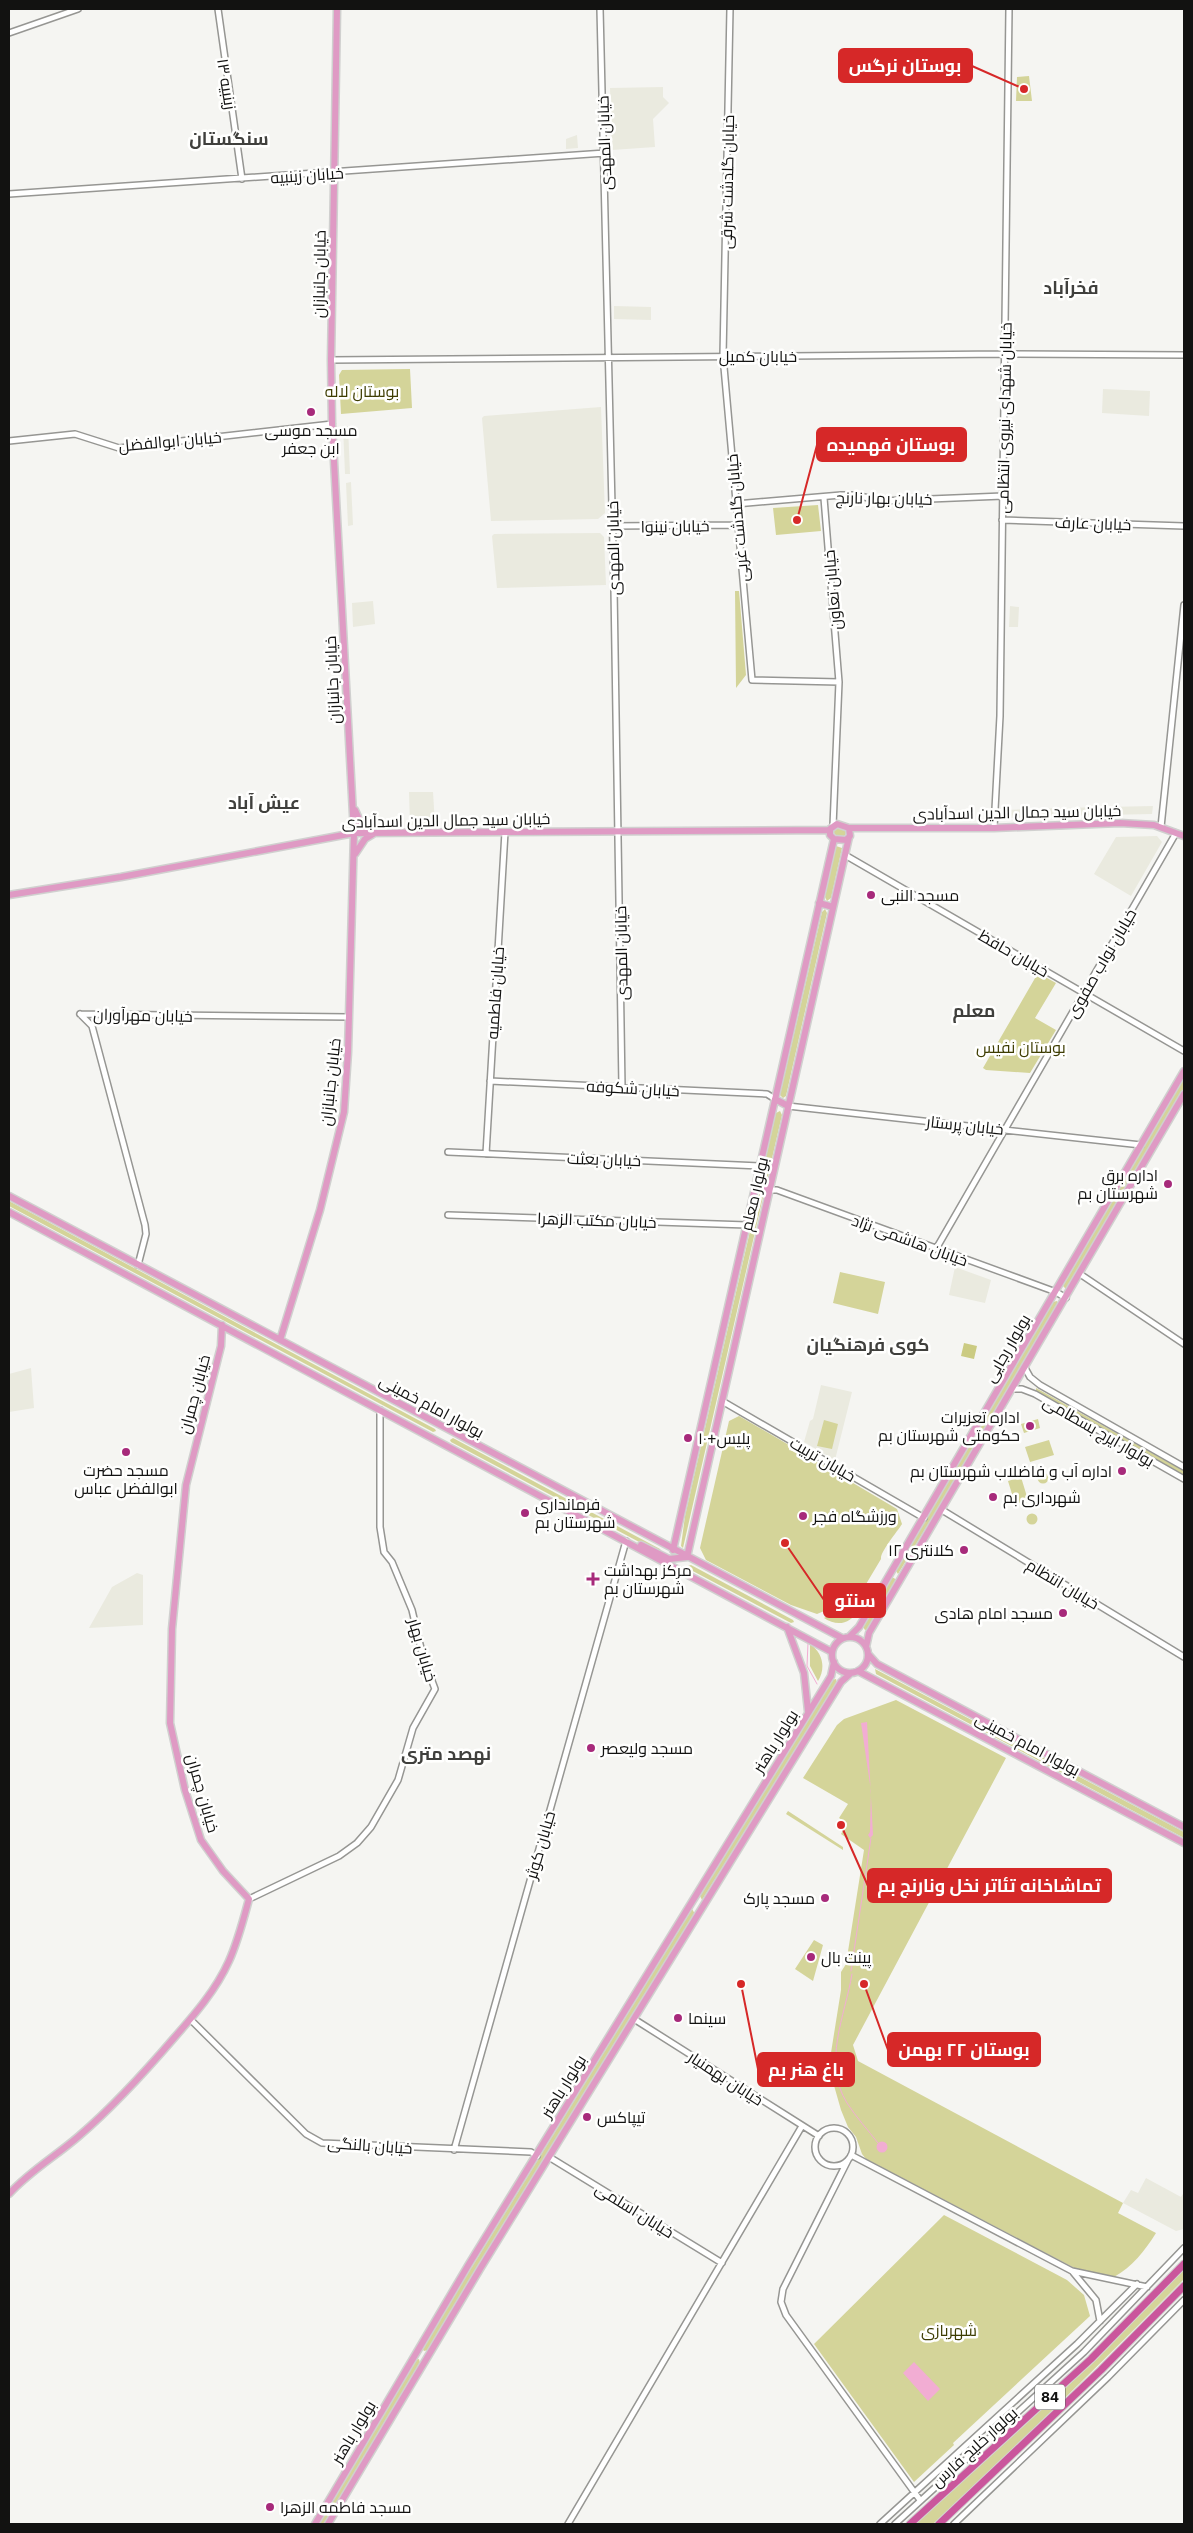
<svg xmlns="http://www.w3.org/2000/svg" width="1193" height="2533" font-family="'IBM Plex Sans',Cairo,sans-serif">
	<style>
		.built { fill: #eaeadf }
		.green { fill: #d4d499 }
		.forest { fill: #cbcb82 }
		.water { fill: #f2add3 }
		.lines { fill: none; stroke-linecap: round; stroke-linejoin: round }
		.stream { stroke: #f2add3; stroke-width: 1 }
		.minor-casing { stroke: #969693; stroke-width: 8 }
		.major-casing { stroke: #d0d0cf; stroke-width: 9 }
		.highway-casing { stroke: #d0d0cf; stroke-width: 9 }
		.minor { stroke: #fff; stroke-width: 5 }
		.major { stroke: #df9ac4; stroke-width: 6 }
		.highway { stroke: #ca569c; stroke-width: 7 }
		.poi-dot { fill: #a72a7b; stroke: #fffffe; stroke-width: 2 }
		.labels { text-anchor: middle; stroke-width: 5; stroke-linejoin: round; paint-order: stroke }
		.shield { fill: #fffffe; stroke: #595958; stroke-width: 1 }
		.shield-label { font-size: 15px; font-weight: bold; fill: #121211 }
		.street-label { font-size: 16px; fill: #121211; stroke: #fffffe }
		.park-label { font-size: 16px; fill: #3e3d02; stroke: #fffffe }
		.poi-label { font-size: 16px; fill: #121211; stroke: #fffffe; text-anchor: start }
		.neighbourhood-label { font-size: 18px; font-weight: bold; fill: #40403d; stroke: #fffffe }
		.leader { fill: none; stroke: #d62828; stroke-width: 2 }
		.callout-dot { fill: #d62828; stroke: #fffffe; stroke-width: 2 }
		.callout { fill: #d62828; stroke: #d62828; stroke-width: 2 }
		.callout-label { font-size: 18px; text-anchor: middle; font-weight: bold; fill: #fff }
	</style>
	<rect width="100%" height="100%" fill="#f5f5f2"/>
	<path class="built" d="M663 87V97L669 103 653 119 655 147 612 150 610 88Z
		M577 135 578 148 566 149V139Z
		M614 306 651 307V320L614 319Z
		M1103 389 1150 391 1149 416 1102 413Z
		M601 407 605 513 598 519 491 521 482 418 484 416Z
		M343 426H348L350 474H345Z
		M351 482 353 525 348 526 346 483Z
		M600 533 604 537 606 585 497 588 492 536 494 534Z
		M373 601 375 624 353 627 352 603Z
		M1010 606 1019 607 1018 627H1009Z
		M409 792H433L435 825H410Z
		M1153 806 1152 814 1106 815V807Z
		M1102 807 1101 815 1066 816V808Z
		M1061 808V816L1009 818 1005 814V810Z
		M1157 836 1162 842 1131 896 1094 874 1116 837Z
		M955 1267 991 1280 985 1303 949 1295Z
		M31 1368 34 1408 9 1412V1374Z
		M821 1385 852 1392 835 1460 804 1442 810 1421 813 1419Z
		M137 1573 143 1575V1625L89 1628 112 1587Z
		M1146 2178 1181 2197 1184 2192V2229L1176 2231 1123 2203 1131 2190 1138 2193Z"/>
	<path class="green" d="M1029 76 1032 101H1016L1017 77Z
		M410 369 412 408 341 414 339 375 342 370Z
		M818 505 821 531 776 535 773 508Z
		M735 591H739L746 675 736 688Z
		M834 832a6 6 0 1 1 12 0a6 6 0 1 1-12 0Z
		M836 846 842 848 831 898 827 901 825 897Z
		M825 909 827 913 786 1096 783 1098 780 1095 822 912Z
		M1038 973 1056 983 1035 1018 1056 1030 1030 1073 986 1070 983 1068Z
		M1184 1077V1088L1069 1287 1066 1289 1063 1286Z
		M780 1111 782 1115 767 1180 764 1183 761 1179 776 1113Z
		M761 1193 763 1197 683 1548 681 1546 685 1516 758 1196Z
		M9 1201 435 1429 436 1431 433 1432 9 1206Z
		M840 1272 885 1282 878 1314 833 1303Z
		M1057 1301 1058 1303 978 1442 973 1439 1053 1302Z
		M1036 1388 1184 1471V1476L1036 1391Z
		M739 1416 789 1445V1450L804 1454 897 1509 902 1524C897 1532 880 1552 881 1559L853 1606 834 1607 817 1614 791 1605 706 1560 700 1548 729 1421Z
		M1038 1419 1040 1428 1024 1433 1021 1424Z
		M824 1420 838 1424 832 1449 817 1446Z
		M453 1438 660 1549 661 1551 658 1552 451 1442 450 1440Z
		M1049 1440 1054 1455 1030 1462 1025 1447Z
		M972 1441 977 1443 898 1574 896 1571Z
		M1037.5 1478a5.5 5.5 0 1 1 11 0a5.5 5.5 0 1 1-11 0Z
		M1021 1477 1028 1500 1015 1504 1008 1481Z
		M1026.5 1519a5.5 5.5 0 1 1 11 0a5.5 5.5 0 1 1-11 0Z
		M691 1565 793 1620 794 1622 791 1623 689 1569 688 1566Z
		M892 1577 897 1580 869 1629 865 1630 863 1627Z
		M850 1609 858 1610C851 1624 837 1627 824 1618L834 1612Z
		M810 1644C823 1653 826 1668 818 1681L810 1666Z
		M875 1669 1184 1832V1838L876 1674Z
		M836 1679 837 1683 702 1900 700 1896 832 1680Z
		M896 1700 1006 1758 853 2045 858 2061 1123 2203 1118 2213 1156 2233C1144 2252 1133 2266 1114 2277L1082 2272 1065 2263 866 2159 862 2154 856 2137 848 2127 841 2110 831 2075 830 2059 841 1990V1972L846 1964 864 1850 841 1834 847 1823 839 1818 848 1804 803 1778 837 1725 844 1719Z
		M788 1811 843 1847V1850L786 1814Z
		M692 1909 695 1914 428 2350 424 2351 422 2348Z
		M814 1940 823 1945 813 1981 795 1969Z
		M944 2215 1067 2280 1084 2295 1090 2316 953 2443 954 2445 914 2482 814 2344Z
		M1184 2270V2279C1102 2363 1018 2444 933 2524H916L1094 2362Z
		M419 2359 420 2363 325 2524H318L415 2360Z"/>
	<path class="forest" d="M964 1343 977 1346 974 1359 961 1356Z"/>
	<path class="water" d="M867 1722 873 1835 870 1838 868 1835 870 1832 871 1791 861 1723Z
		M876.5 2147a5.5 5.5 0 1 1 11 0a5.5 5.5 0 1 1-11 0Z
		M914 2362 940 2389 928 2401 903 2373Z"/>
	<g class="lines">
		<path class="stream" d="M808 1643 807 1666 817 1684
			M851 1971 871 1838
			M852 1974C845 2016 822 2063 847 2103 856 2117 868 2130 878 2143"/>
		<g class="minor-casing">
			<path id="minor" d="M218 9 242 179
				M600 9 614 589 622 1087
				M730 9 723 356 752 680 839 682
				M9 33 78 9
				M9 194 605 153
				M331 360 1005 354 1184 355
				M9 441 75 434 119 448 332 424
				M824 498 839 682 833 826
				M736 504 841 495H856L881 501 1003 496
				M1002 520 1184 526
				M613 526 737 525
				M1161 827 1184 605
				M994 828 1000 716 1009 9
				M845 855 1184 1051
				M80 1014 349 1017
				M80 1014 92 1026 145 1225 146 1234 138 1265
				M490 1081 767 1094 775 1099
				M788 1106 1141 1145
				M448 1152 760 1166
				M486 1154 505 832
				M769 1190H777L1056 1292 1066 1298
				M448 1215 747 1225
				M936 1249 1176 833
				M1080 1274 1184 1344
				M1025 1368 1030 1377 1040 1385 1184 1467
				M1012 1389H1022L1035 1394 1184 1479
				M722 1401 924 1518
				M942 1510 1184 1657
				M249 1899 339 1856 357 1843 371 1827 398 1780 413 1728 435 1689 423 1657 412 1610 392 1562 384 1552 380 1527V1410
				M634 2019 819 2136
				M191 2020 306 2134 322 2143 531 2152 537 2156
				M815 2147a19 19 0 1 1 38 0a19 19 0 1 1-38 0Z
				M454 2150 626 1541
				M851 2155 1072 2271 1147 2287
				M549 2157 722 2263
				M848 2160 783 2289 781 2302 786 2315 920 2500
				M1072 2271 1096 2300 1100 2321
				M568 2524 802 2126
				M880 2524 1077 2344 1137 2284
				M895 2524 1084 2352 1184 2248
				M954 2524 1108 2377 1184 2300"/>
		</g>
		<g class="major-casing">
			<path id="major" d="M355 810 362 826 370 831
				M849 828 850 836 846 840 834 839 830 835V829L837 824 849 828H994L1120 823 1154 825 1184 836
				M355 854 365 839 375 833
				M9 895 121 877 354 833 830 830
				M819 903 833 907
				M775 1099 788 1106
				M755 1186 769 1190
				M9 1196 842 1638
				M9 1212 832 1652
				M280 1340 320 1210 344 1112 348 1052 354 833 332 424 331 360 337 9
				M641 1545 669 1559 687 1557
				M673 1550 834 839
				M687 1557 849 837
				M787 1627 804 1673 808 1711
				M832 1655a18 18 0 1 1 36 0a18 18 0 1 1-36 0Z
				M849 1637 859 1627 1184 1071
				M866 1647 869 1633 1184 1094
				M868 1654 877 1664 1184 1827
				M858 1671 1184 1843
				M9 2194C30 2171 56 2156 79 2136 114 2106 144 2073 174 2038 195 2014 216 1990 229 1961 238 1941 243 1921 249 1899L223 1871 201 1840 185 1790 170 1723 172 1629 186 1485 221 1346 222 1325
				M315 2524 469 2264 831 1676 834 1662
				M328 2524 480 2269 841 1682 851 1673"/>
		</g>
		<g class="highway-casing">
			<path id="highway" d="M910 2524 1091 2359 1184 2264
				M939 2524 1101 2370 1184 2286"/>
		</g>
		<use href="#minor" class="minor"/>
		<use href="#major" class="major"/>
		<use href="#highway" class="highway"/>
	</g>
	<g class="poi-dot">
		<circle cx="311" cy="412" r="5"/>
		<circle cx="871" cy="895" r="5"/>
		<circle cx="1168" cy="1184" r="5"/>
		<circle cx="1030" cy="1426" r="5"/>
		<circle cx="688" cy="1438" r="5"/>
		<circle cx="126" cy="1452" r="5"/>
		<circle cx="1122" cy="1471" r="5"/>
		<circle cx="993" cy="1497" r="5"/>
		<circle cx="525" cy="1513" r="5"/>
		<circle cx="803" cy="1516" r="5"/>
		<circle cx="964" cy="1550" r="5"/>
		<path d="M590.5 1571.5h5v5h5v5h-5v5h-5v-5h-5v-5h5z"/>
		<circle cx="1063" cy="1613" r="5"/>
		<circle cx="591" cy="1748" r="5"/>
		<circle cx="825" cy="1898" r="5"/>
		<circle cx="811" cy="1957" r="5"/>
		<circle cx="678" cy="2018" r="5"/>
		<circle cx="587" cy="2117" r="5"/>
		<circle cx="270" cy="2507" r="5"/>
	</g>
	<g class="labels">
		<rect class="shield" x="1035" y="2384.5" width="30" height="25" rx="4"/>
		<g class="shield-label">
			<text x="1050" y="2402">84</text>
		</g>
		<g class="street-label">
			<text transform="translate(227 84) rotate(81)" y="6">زینبیه ۱۳</text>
			<text transform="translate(604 143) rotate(-92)" y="6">خیابان المهدی</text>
			<text transform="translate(307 175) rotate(-4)" y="6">خیابان زینبیه</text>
			<text transform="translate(727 182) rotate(-89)" y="6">خیابان گلدشت شرقی</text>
			<text transform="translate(319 274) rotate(-89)" y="6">خیابان جانبازان</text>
			<text x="758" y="362">خیابان کمیل</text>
			<text transform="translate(1004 418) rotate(-89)" y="6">خیابان شهدای نیروی انتظامی</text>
			<text transform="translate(170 441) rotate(-5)" y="6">خیابان ابوالفضل</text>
			<text transform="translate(884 498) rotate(1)" y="6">خیابان بهار نارنج</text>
			<text transform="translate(737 518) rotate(-95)" y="6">خیابان گلدشت غربی</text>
			<text transform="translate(1093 523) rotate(2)" y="6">خیابان عارف</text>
			<text transform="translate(675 526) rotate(-1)" y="6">خیابان نینوا</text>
			<text transform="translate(613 548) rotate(-91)" y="6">خیابان المهدی</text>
			<text transform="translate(832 590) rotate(-95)" y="6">خیابان تعاون</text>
			<text transform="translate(332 680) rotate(-93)" y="6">خیابان جانبازان</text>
			<text transform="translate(1017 812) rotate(-1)" y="6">خیابان سید جمال الدین اسدآبادی</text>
			<text transform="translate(446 820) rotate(-1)" y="6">خیابان سید جمال الدین اسدآبادی</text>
			<text transform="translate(621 953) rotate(-91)" y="6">خیابان المهدی</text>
			<text transform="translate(1014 953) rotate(30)" y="6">خیابان حافظ</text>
			<text transform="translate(1101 963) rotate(-60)" y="6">خیابان نواب صفوی</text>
			<text transform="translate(495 993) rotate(-86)" y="6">خیابان فاطمیه</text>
			<text transform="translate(143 1015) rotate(1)" y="6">خیابان مهرآوران</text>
			<text transform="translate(330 1082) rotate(-84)" y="6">خیابان جانبازان</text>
			<text transform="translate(633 1088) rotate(3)" y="6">خیابان شکوفه</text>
			<text transform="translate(965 1125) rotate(6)" y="6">خیابان پرستار</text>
			<text transform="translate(604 1159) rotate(2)" y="6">خیابان بعثت</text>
			<text transform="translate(754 1194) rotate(-77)" y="6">بولوار معلم</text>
			<text transform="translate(597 1220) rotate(2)" y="6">خیابان مکتب الزهرا</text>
			<text transform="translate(910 1240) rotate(20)" y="6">خیابان هاشمی نژاد</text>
			<text transform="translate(1007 1348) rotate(-60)" y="6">بولوار رجایی</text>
			<text transform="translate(194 1394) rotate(-75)" y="6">خیابان چمران</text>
			<text transform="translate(432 1406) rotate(28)" y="6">بولوار امام خمینی</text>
			<text transform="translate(1099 1431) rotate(30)" y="6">بولوار ایرج بسطامی</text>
			<text transform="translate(823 1459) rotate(30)" y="6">خیابان تربیت</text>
			<text transform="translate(1063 1584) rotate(31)" y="6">خیابان انتظام</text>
			<text transform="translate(423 1650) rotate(74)" y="6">خیابان بهار</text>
			<text transform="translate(775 1741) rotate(-58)" y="6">بولوار باهنر</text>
			<text transform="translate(1028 1744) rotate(28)" y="6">بولوار امام خمینی</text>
			<text transform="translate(203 1793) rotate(74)" y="6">خیابان چمران</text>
			<text transform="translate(540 1845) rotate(-74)" y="6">خیابان کوثر</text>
			<text transform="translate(726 2078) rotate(33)" y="6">خیابان بهمنیار</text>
			<text transform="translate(563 2086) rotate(-58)" y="6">بولوار باهنر</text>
			<text transform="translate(370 2145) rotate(4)" y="6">خیابان بالنگی</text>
			<text transform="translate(635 2210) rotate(32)" y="6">خیابان اسلمی</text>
			<text transform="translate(353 2432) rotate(-59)" y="6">بولوار باهنر</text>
			<text transform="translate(974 2447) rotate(-42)" y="6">بولوار خلیج فارس</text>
		</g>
		<g class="park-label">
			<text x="362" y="397">بوستان لاله</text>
			<text x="1021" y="1053">بوستان نفیس</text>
			<text x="949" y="2336">شهربازی</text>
		</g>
		<g class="poi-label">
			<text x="311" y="436" text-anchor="middle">مسجد موسی<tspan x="311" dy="18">ابن جعفر</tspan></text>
			<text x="881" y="901">مسجد النبی</text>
			<text x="1158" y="1181" text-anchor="end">اداره برق<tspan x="1158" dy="18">شهرستان بم</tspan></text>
			<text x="1020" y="1423" text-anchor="end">اداره تعزیرات<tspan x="1020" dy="18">حکومتی شهرستان بم</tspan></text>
			<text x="698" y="1444">پلیس+۱۰</text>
			<text x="126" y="1476" text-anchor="middle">مسجد حضرت<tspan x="126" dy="18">ابوالفضل عباس</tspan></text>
			<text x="1112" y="1477" text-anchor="end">اداره آب و فاضلاب شهرستان بم</text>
			<text x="1003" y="1503">شهرداری بم</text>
			<text x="535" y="1510">فرمانداری<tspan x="535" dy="18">شهرستان بم</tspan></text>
			<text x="813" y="1522">ورزشگاه فجر</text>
			<text x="954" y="1556" text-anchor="end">کلانتری ۱۲</text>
			<text x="604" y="1576">مرکز بهداشت<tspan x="604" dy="18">شهرستان بم</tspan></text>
			<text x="1053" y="1619" text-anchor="end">مسجد امام هادی</text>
			<text x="601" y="1754">مسجد ولیعصر</text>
			<text x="815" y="1904" text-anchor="end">مسجد پارک</text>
			<text x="821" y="1963">پینت بال</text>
			<text x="688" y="2024">سینما</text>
			<text x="597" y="2123">تیپاکس</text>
			<text x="280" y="2513">مسجد فاطمه الزهرا</text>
		</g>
		<g class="neighbourhood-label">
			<text x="229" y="145">سنگستان</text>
			<text x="1071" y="294">فخرآباد</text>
			<text x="264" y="809">عیش آباد</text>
			<text x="974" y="1017">معلم</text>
			<text x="868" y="1351">کوی فرهنگیان</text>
			<text x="446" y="1760">نهصد متری</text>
		</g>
	</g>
	<path class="leader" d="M1024 89L972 66M797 520L817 445M785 1543L824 1600M841 1825L868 1886M864 1984L888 2050M741 1984L758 2069"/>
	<g class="callout-dot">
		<circle cx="1024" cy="89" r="5"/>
		<circle cx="797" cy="520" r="5"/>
		<circle cx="785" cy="1543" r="5"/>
		<circle cx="841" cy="1825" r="5"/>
		<circle cx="864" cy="1984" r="5"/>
		<circle cx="741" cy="1984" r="5"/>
	</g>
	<g class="callout">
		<rect x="839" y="49" width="133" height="33" rx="5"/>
		<rect x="817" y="428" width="149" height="33" rx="5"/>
		<rect x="824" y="1584" width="61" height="33" rx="5"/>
		<rect x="868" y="1869" width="243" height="33" rx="5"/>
		<rect x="888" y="2033" width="152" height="33" rx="5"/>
		<rect x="758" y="2053" width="96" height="33" rx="5"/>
	</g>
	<g class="callout-label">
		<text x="905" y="72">بوستان نرگس</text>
		<text x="891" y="451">بوستان فهمیده</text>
		<text x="855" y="1607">سنتو</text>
		<text x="989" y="1892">تماشاخانه تئاتر نخل ونارنج بم</text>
		<text x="964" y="2056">بوستان ۲۲ بهمن</text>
		<text x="806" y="2076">باغ هنر بم</text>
	</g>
	<rect width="1193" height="2533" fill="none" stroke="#121211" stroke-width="20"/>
</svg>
